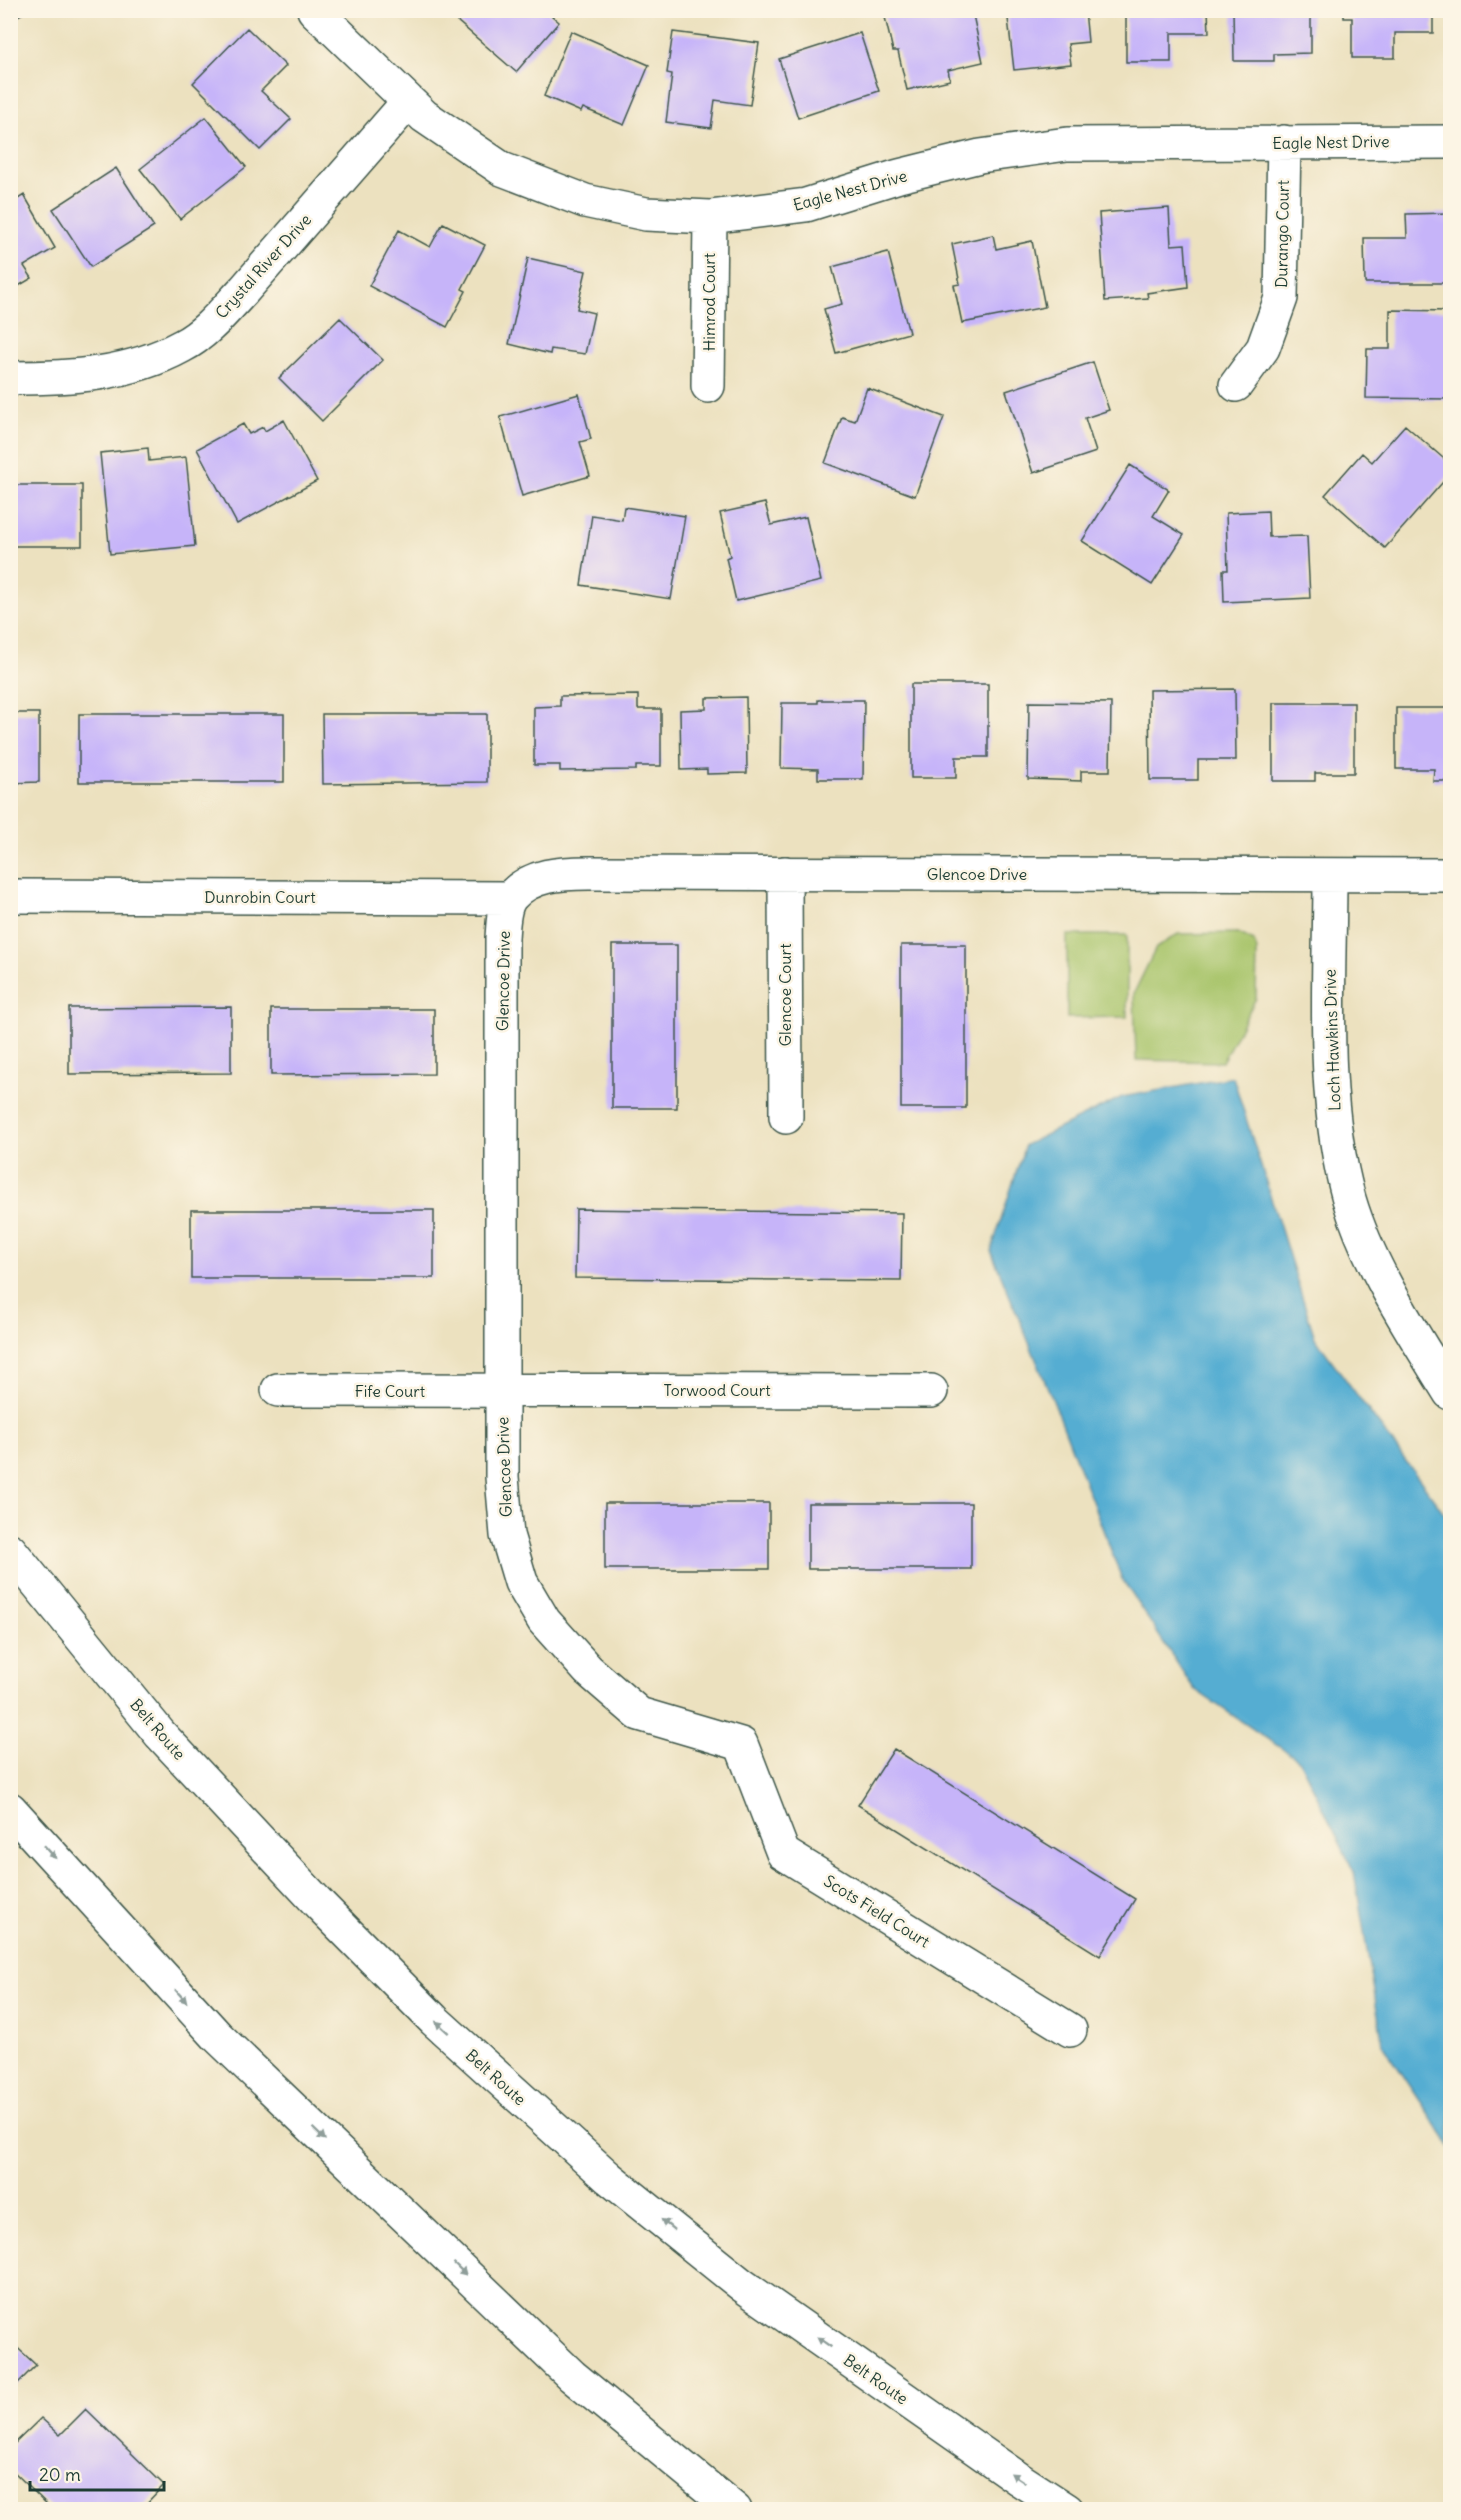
<svg xmlns="http://www.w3.org/2000/svg" width="1461" height="2520" font-family="Delius,sans-serif">
	<style>
		.green { fill: #a9c56c; stroke: #648150; stroke-width: 1.5 }
		.water { fill: #54add2; stroke: #3a7583; stroke-width: 1.5 }
		.building { fill: #c6b4f9 }
		.lines { fill: none; stroke-linecap: round; stroke-linejoin: round }
		.minor-casing { stroke: #3e5649; stroke-width: 36 }
		.motorway-casing { stroke: #3e5649; stroke-width: 36 }
		.minor { stroke: #fff; stroke-width: 33 }
		.motorway { stroke: #fff; stroke-width: 33 }
		.oneway { fill: #8f9e9a }
		.labels { text-anchor: middle; stroke-width: 5; stroke-linejoin: round; paint-order: stroke }
		.street-label { font-size: 16px; fill: #1f3d34; stroke: #fcf5e5 }
	</style>
	<rect width="100%" height="100%" fill="#fcf5e5"/>
	<filter id="ink" filterUnits="userSpaceOnUse"><feTurbulence type="fractalNoise" baseFrequency=".0167" numOctaves="2"/><feDisplacementMap in="SourceGraphic" scale="12" xChannelSelector="R" yChannelSelector="G"/><feConvolveMatrix kernelMatrix="1 2 1 2 8 2 1 2 1" color-interpolation-filters="sRGB"/></filter>
	<filter id="wash" filterUnits="userSpaceOnUse"><feTurbulence type="fractalNoise" baseFrequency=".008" numOctaves="4" result="noise"/><feDisplacementMap in="SourceGraphic" scale="24" xChannelSelector="R" yChannelSelector="G"/><feGaussianBlur stdDeviation="1.35" result="paint"/><feColorMatrix in="noise" values="0 0 0 0 0 0 0 0 0 0 0 0 0 0 0 0 0 1.4 0 .05"/><feComposite in="paint" operator="in"/></filter>
	<g filter="url(#wash)">
		<rect width="100%" height="100%" fill="#ece1bf"/>
		<path class="green" d="M1238 933 1254 941 1257 950 1256 998 1222 1062 1136 1060 1134 993 1156 948 1178 934Z
			M1067 935H1127V1017L1067 1018Z"/>
		<path class="water" d="M1233 1077 1315 1338 1450 1521V2146L1383 2045 1354 1872 1300 1761 1194 1689 1122 1579 1059 1415 991 1251 1025 1145 1122 1097Z"/>
		<g id="blocks">
			<path class="building" d="M10 10H29L10 20Z
				M450 10H545L559 22 516 72 448 13Z
				M895 10H972L983 62 948 70 950 80 907 90 898 51H893L884 13Z
				M1007 10H1085L1088 42 1068 44 1071 64 1014 70Z
				M1126 10H1208L1209 33H1171V62H1126Z
				M1233 10H1311V53L1274 54V61H1234Z
				M1344 10H1433V33H1395V58H1352V18H1344Z
				M247 28 286 66 261 91 291 119 260 150 193 83Z
				M571 31 649 65 624 125 583 108 581 112 544 96Z
				M673 32 759 43 750 105 715 100 711 128 666 122 672 74 667 73Z
				M860 33 879 91 798 118 779 59Z
				M206 117 246 167 180 219 140 169Z
				M116 168 154 227 91 267 53 209Z
				M24 195 55 248 24 266 32 278 10 291V204Z
				M1169 208 1171 245 1185 244 1188 287 1147 293 1148 298 1105 301 1099 213Z
				M1450 213V283H1365L1364 238H1407L1406 214Z
				M443 223 485 245 462 289 466 291 447 327 369 286 399 230 430 247Z
				M993 235 996 249 1032 241 1045 307 962 323 954 285 960 284 952 244Z
				M888 252 909 333 836 353 824 309 842 304 832 267Z
				M528 258 586 271 577 309 594 313 585 354 551 349 550 354 509 344Z
				M1390 310 1450 311V399L1366 398 1367 349H1390Z
				M340 318 383 360 322 421 279 378Z
				M1093 362 1109 410 1085 418 1096 452 1033 473 1006 391Z
				M867 388 944 417 915 496 825 463 842 417 855 421Z
				M579 394 591 439 580 442 590 476 522 496 500 417Z
				M284 420 317 481 237 524 197 449 243 424 249 434 263 427 265 431Z
				M1405 425 1450 464V474L1385 548 1325 495 1362 453 1372 462Z
				M148 448 149 461 186 457 195 546 110 554 100 453Z
				M1130 465 1169 490 1153 516 1184 535 1152 585 1082 541Z
				M10 485H82V546H10Z
				M765 503 771 525 806 517 821 581 736 601 726 558 730 556 720 513Z
				M624 507 685 516 671 599 581 585 592 515 622 520Z
				M1268 511 1269 537 1307 536 1310 598 1224 602 1223 570H1228L1226 513Z
				M911 684H988V757H956V778H911Z
				M1235 689 1236 760H1198V780H1150L1149 690Z
				M638 695V709H661V766H636V770L560 771V765H534V707L560 706V696Z
				M746 697 747 773 707 774V769L681 770 680 710 706 709V698Z
				M818 700H864L863 779H818V769L781 768 782 703H818Z
				M1029 702 1111 703 1110 771H1081V781L1028 779Z
				M1273 703H1354V773H1315V781H1273Z
				M1396 708H1450V781H1433L1434 769H1396Z
				M10 713H39V782L10 783Z
				M79 714H284V782H79Z
				M322 714H487V782L323 784Z
				M612 945H677V1108H612Z
				M901 945H966V1108H901Z
				M231 1007V1073L69 1074V1008Z
				M271 1009H434V1074L271 1075Z
				M576 1209 902 1213 901 1281 575 1278Z
				M191 1210H434V1278H191Z
				M605 1503H769V1569H605Z
				M808 1503H971V1569H808Z
				M894 1749 1135 1899 1100 1956 858 1805Z
				M10 2341 36 2365 10 2391Z
				M86 2409 164 2485 140 2510H53L10 2468V2448L41 2418 60 2435Z"/>
		</g>
	</g>
	<g filter="url(#ink)">
		<use href="#blocks" fill-opacity="0" stroke="#3e5649" stroke-width="1.5"/>
		<g class="lines">
			<g class="minor-casing">
				<path id="minor" d="M314 10 424 116 502 169 585 201 646 214 710 217 806 205 899 176 980 156 1067 144 1450 142
					M10 378C70 378 129 375 182 346 206 334 226 309 244 290L408 102
					M1236 385 1263 348 1281 298 1284 142
					M708 386 710 217
					M785 873 786 1117
					M1330 876C1330 982 1320 1095 1349 1199 1369 1267 1413 1333 1450 1393
					M10 896 510 898
					M278 1390 931 1391
					M1070 2030 783 1853 741 1744 639 1714 588 1670 544 1621 521 1582 507 1535 502 1477V938C503 925 503 907 511 897 530 874 562 873 589 873L1450 875"/>
			</g>
			<g class="motorway-casing">
				<path id="motorway" d="M10 1550 160 1734 321 1906 434 2020 609 2178 742 2285 1019 2479 1067 2510
					M10 1809 217 2036 572 2376 735 2510"/>
			</g>
			<use href="#minor" class="minor"/>
			<use href="#motorway" class="motorway"/>
		</g>
		<defs><path id="oneway-solid" d="M-6-.8H1V-3.2L6.5 0L1 3.2V.8H-6Z" transform="scale(1.5)"/></defs>
		<g class="oneway">
			<use href="#oneway-solid" transform="translate(50 1852) rotate(48)"/>
			<use href="#oneway-solid" transform="translate(181 1996) rotate(48)"/>
			<use href="#oneway-solid" transform="translate(442 2027) rotate(-138)"/>
			<use href="#oneway-solid" transform="translate(319 2134) rotate(44)"/>
			<use href="#oneway-solid" transform="translate(668 2225) rotate(-141)"/>
			<use href="#oneway-solid" transform="translate(460 2269) rotate(44)"/>
			<use href="#oneway-solid" transform="translate(824 2342) rotate(-145)"/>
			<use href="#oneway-solid" transform="translate(1018 2478) rotate(-146)"/>
		</g>
	</g>
	<g class="labels">
		<g class="street-label">
			<text transform="translate(1331 142) rotate(-1)" y="6">Eagle Nest Drive</text>
			<text transform="translate(850 190) rotate(-15)" y="6">Eagle Nest Drive</text>
			<text transform="translate(1282 234) rotate(-89)" y="6">Durango Court</text>
			<text transform="translate(263 266) rotate(-48)" y="6">Crystal River Drive</text>
			<text transform="translate(709 302) rotate(-90)" y="6">Himrod Court</text>
			<text x="977" y="880">Glencoe Drive</text>
			<text x="260" y="903">Dunrobin Court</text>
			<text transform="translate(503 981) rotate(-89)" y="6">Glencoe Drive</text>
			<text transform="translate(785 995) rotate(-90)" y="6">Glencoe Court</text>
			<text transform="translate(1332 1040) rotate(-92)" y="6">Loch Hawkins Drive</text>
			<text x="717" y="1396">Torwood Court</text>
			<text x="390" y="1397">Fife Court</text>
			<text transform="translate(504 1467) rotate(-92)" y="6">Glencoe Drive</text>
			<text transform="translate(158 1729) rotate(49)" y="6">Belt Route</text>
			<text transform="translate(877 1911) rotate(32)" y="6">Scots Field Court</text>
			<text transform="translate(496 2077) rotate(42)" y="6">Belt Route</text>
			<text transform="translate(876 2379) rotate(35)" y="6">Belt Route</text>
		</g>
	</g>
	<rect width="1461" height="2520" fill="none" stroke="#fcf5e5" stroke-width="36"/>
	<path d="M30 2481v9h134v-9" fill="none" stroke="#1f3d34" stroke-width="3"/>
	<text x="39" y="2481" font-size="18" fill="#1f3d34" stroke="#fcf5e5" stroke-width="4.5" paint-order="stroke">20 m</text>
</svg>
